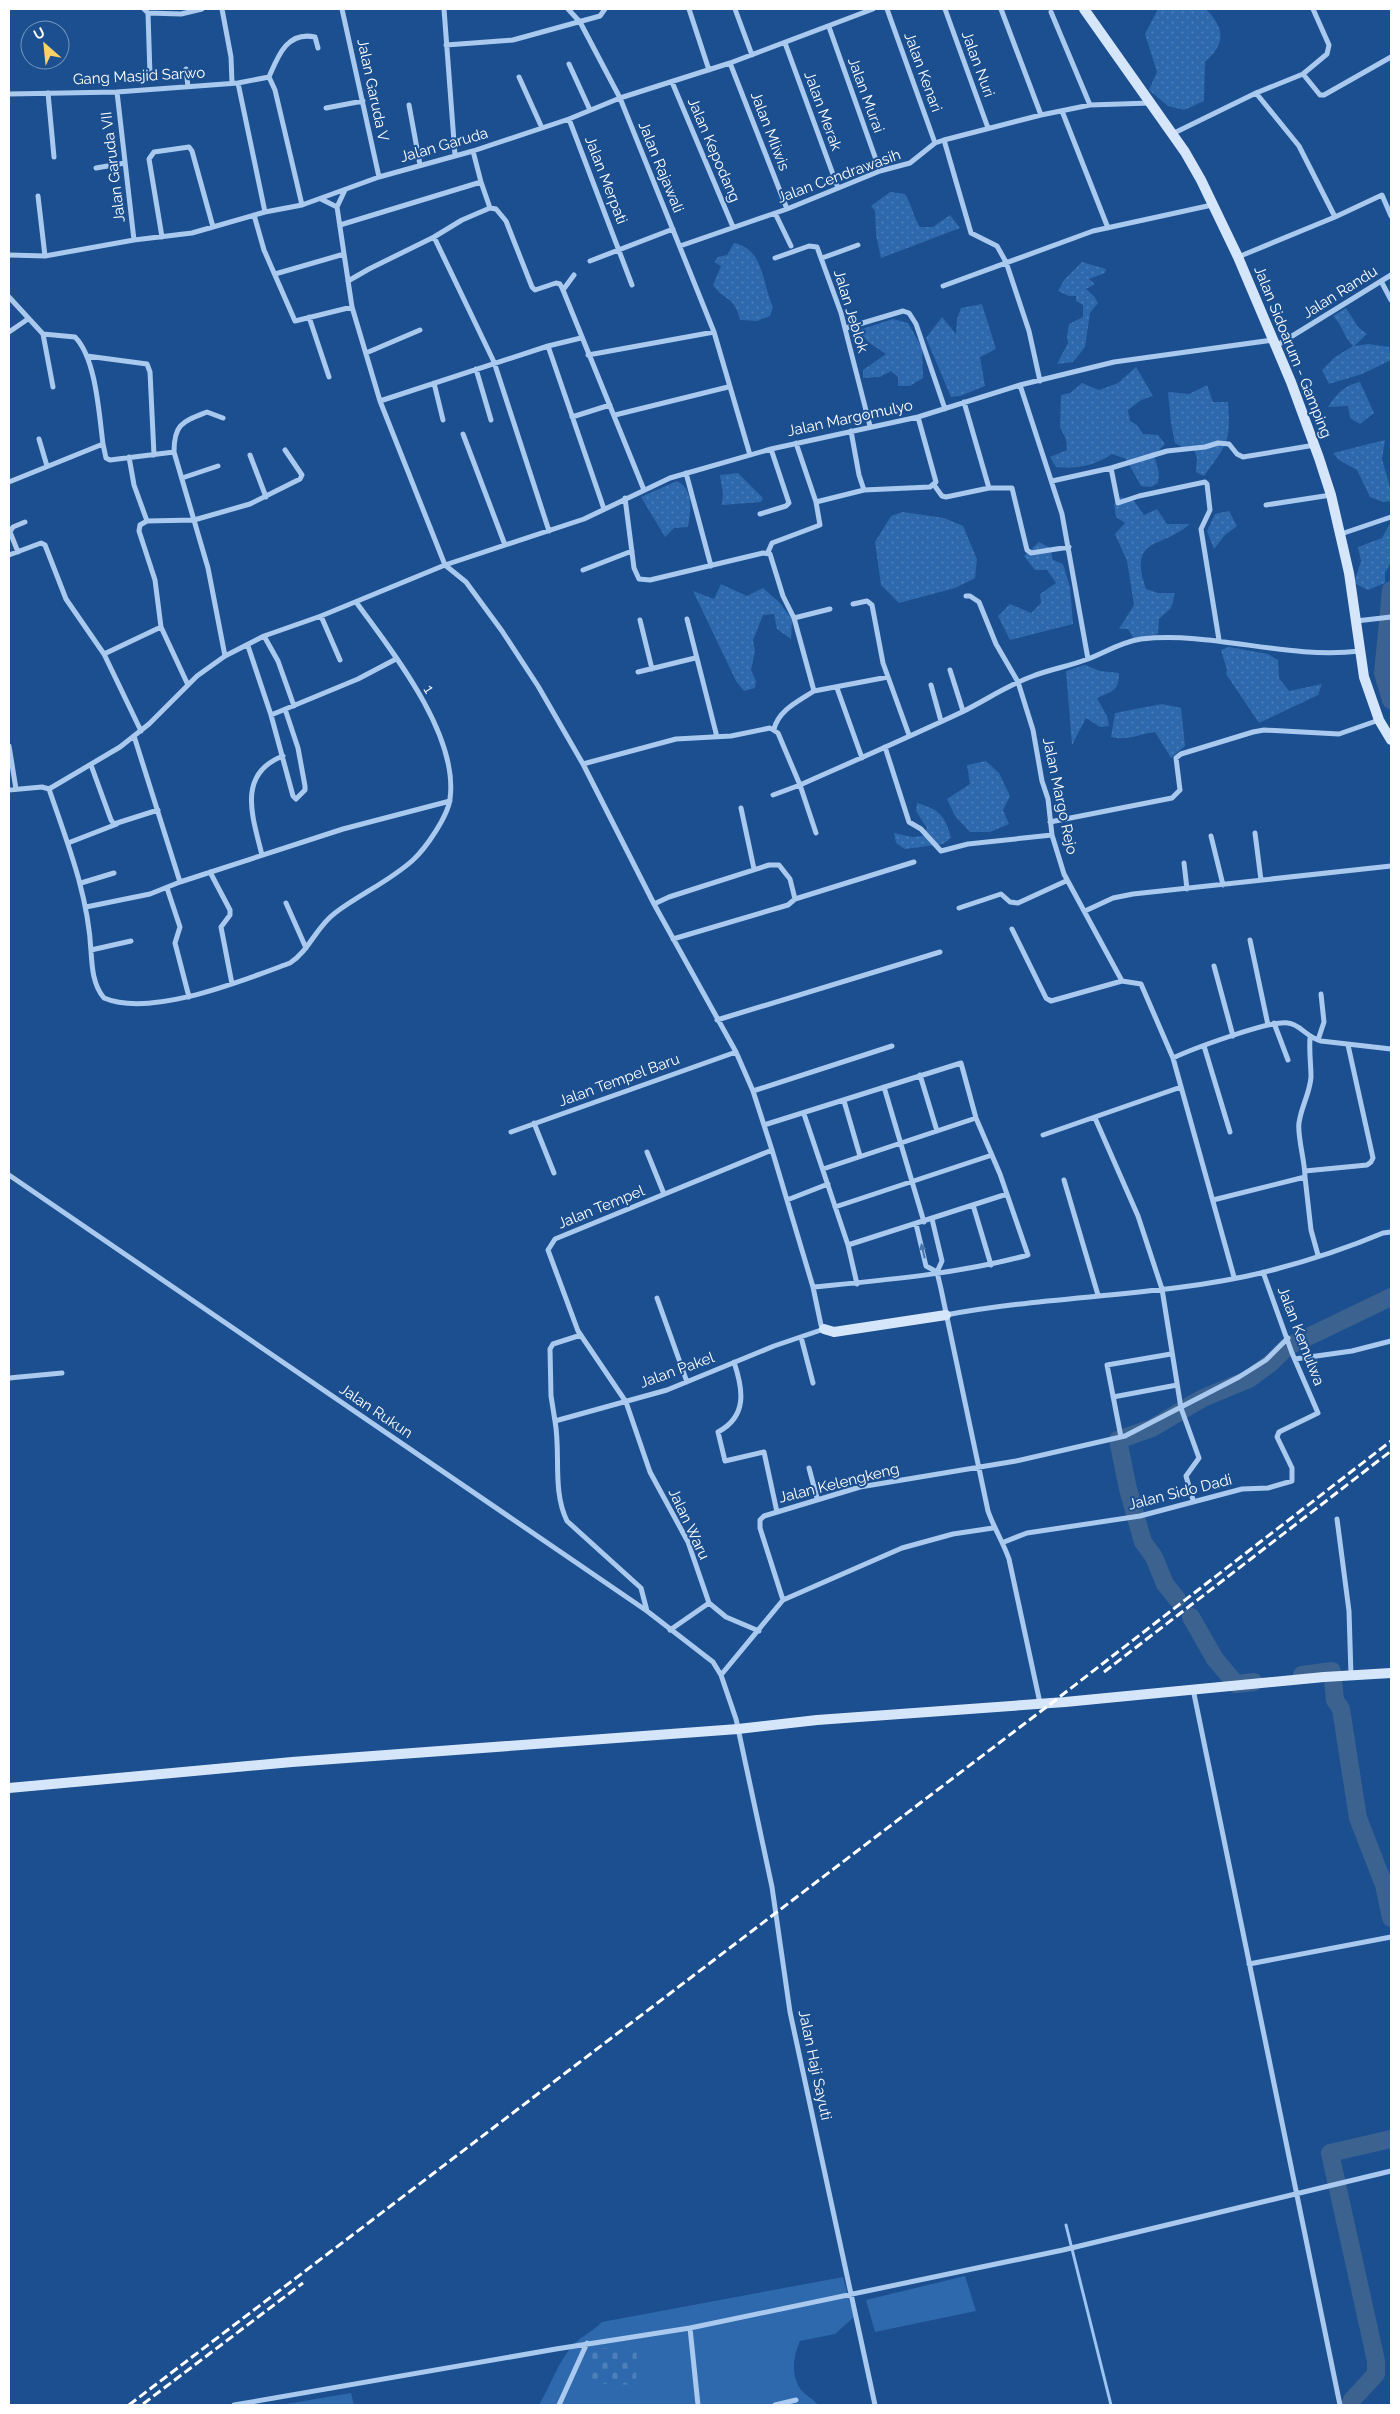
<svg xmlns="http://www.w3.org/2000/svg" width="1400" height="2414" font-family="Raleway,sans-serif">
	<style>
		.grass { fill: #2e69ad }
		.cemetery { fill: url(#cemetery-stones) }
		.park { fill: url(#park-dots) }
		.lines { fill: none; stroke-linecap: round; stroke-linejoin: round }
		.stream { stroke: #9cc4f0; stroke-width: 3 }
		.river { stroke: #3c6290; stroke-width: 18 }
		.street { stroke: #a9c9ee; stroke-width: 5 }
		.secondary { stroke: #d6e6fa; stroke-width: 10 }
		.rail { stroke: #fff; stroke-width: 3; stroke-dasharray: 9 4; stroke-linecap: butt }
		.oneway { fill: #4674ac }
		.labels { text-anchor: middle; stroke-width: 4; stroke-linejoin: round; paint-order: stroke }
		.street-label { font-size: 15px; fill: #fff; stroke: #1b4f8f }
	</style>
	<defs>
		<pattern id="cemetery-stones" width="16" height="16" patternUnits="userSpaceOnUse" patternTransform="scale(1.25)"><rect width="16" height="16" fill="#2e69ad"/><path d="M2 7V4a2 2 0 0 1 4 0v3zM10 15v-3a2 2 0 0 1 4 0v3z" fill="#4d80b9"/></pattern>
		<pattern id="park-dots" width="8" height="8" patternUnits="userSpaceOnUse" patternTransform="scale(1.25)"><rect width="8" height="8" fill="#2e69ad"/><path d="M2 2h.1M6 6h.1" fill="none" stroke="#4d80b9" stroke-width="1.8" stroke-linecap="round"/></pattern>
	</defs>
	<rect width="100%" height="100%" fill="#1b4f8f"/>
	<path class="grass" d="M965 2276 976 2311 875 2332 866 2300Z
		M843 2277 854 2317 835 2334 800 2341C793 2356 790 2378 803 2392 808 2397 814 2399 818 2405H539C551 2385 558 2361 574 2344 582 2336 592 2332 602 2322Z
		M351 2393 354 2405 286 2404Z"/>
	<path class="cemetery" d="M590 2348 637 2349 636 2385 589 2383Z"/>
	<path class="park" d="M1158 9H1206C1225 29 1226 43 1205 62L1204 101 1184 110 1168 106 1149 90 1157 72 1145 34Z
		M890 192 905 194C912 205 913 216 920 227H933L950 215 960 228 881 258 876 235 875 211 871 206Z
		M734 243C764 249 762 283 773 307L770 316 757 321 740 320C734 295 725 302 713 285L721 266 714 262 718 257 727 255Z
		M1082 262 1106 269 1105 273 1089 279 1095 284 1086 289 1094 296 1098 303 1090 313 1085 347 1073 362 1057 364 1068 343 1067 336 1069 324 1083 317V305L1076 301V296H1069L1058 291 1064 280Z
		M982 304 996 349 980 357 985 386 960 396 951 397 926 338 942 317 956 334 957 319 961 308Z
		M1346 308 1358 327 1367 334 1354 346 1369 344 1389 347 1391 360 1362 374 1329 384 1322 370 1335 357 1353 346C1343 336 1343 326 1333 316Z
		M893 319 908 323 922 348 923 378 910 386H898V377L891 371 880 377 863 378V370L886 354 868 342 859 330Z
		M1136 367 1153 396 1141 400 1128 410 1130 421 1137 425 1143 434 1158 435 1165 444 1154 455 1159 473 1158 483 1151 487 1141 486 1126 459 1112 454C1094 466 1077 469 1056 467L1050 457 1067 450 1066 439 1060 427 1061 395 1070 393 1082 383 1099 390 1118 383Z
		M1360 382 1374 413 1360 424 1350 418 1348 406 1328 407C1336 394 1345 385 1360 382Z
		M1207 385 1213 402H1228C1231 443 1227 444 1204 476L1196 472 1197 458 1193 446 1183 448 1175 443 1171 423 1168 392 1189 394Z
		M1385 440 1382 459 1391 491V501L1383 502 1370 497 1357 470 1339 460 1333 453Z
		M738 473 763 498 761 502 722 505 723 494 720 475Z
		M677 481C694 490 691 510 688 527L674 528 665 537 641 497Z
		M1121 497 1134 501 1144 515 1157 509 1167 524H1190C1160 550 1128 536 1146 589L1158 593H1175L1171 608 1159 619 1158 634 1134 639 1128 629H1119L1134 605 1127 561 1115 534 1125 523 1116 517 1114 504Z
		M1229 511 1237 526 1225 535 1214 549 1207 531 1215 514Z
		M903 512 944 518 963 526 977 559 975 578 955 588 899 603 881 585 875 542 891 516Z
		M1391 522V562L1385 573V583L1368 590 1354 583 1361 561 1358 547 1382 538Z
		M1039 542 1050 548 1053 560 1063 564 1070 587 1073 624 1010 640 998 616 1010 604 1031 613 1041 603 1040 594 1056 583 1047 570H1035L1024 556Z
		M721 584 747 596 763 588 779 602 792 619 791 639 777 629 774 614 763 615 753 640 755 651 751 670 756 681 755 688 744 691 736 681 693 591 714 599Z
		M1229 647 1268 654 1278 660 1279 678 1289 691 1322 684 1318 695 1259 723 1226 674 1227 670 1221 650Z
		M1085 665 1100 671 1119 673C1119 692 1112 691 1097 698L1107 716 1109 726 1100 727 1086 718 1072 745 1066 671Z
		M1162 704 1181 708 1185 746 1171 758 1155 732C1138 734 1128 741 1111 737L1115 713Z
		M986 761 999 773 1010 796 1003 810 1009 824 990 832H970L955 816 947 799 970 784 967 765Z
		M917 803C939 810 945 814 951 838L943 844 905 849 896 843 894 833 912 837 923 836 927 828 916 811Z"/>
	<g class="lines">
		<path class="stream" d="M1066 2225 1111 2405"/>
		<path class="river" d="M1391 590 1383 673 1391 700
			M1177 1599 1165 1584 1154 1557 1143 1542 1128 1489 1118 1440 1152 1428 1203 1398 1249 1379 1272 1362 1287 1347 1391 1297
			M1191 1617 1215 1659 1236 1684 1254 1682
			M1302 1675 1332 1671 1335 1700 1341 1709 1358 1818 1384 1885 1391 1918
			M1350 2405 1352 2400 1376 2374V2361L1330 2153 1391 2139"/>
		<path class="street" d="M144 9 148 13 181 14 202 9
			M222 9 231 57 232 83
			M342 9 379 177
			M444 9 455 155
			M568 9 580 22 620 98 714 332 750 455
			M689 9 709 70
			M735 9 752 55
			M887 9 935 143
			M945 9 988 128
			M1001 9 1041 115
			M1051 12 1090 105
			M148 13 150 75
			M829 27 880 171
			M785 43 838 188
			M446 45 513 40 600 16 605 9
			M730 63 787 209
			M569 64 590 110
			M186 69 188 87
			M1303 74 1320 95H1324L1391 57
			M269 77 275 90 302 205
			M269 77C278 56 287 31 315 37L318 48
			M519 77 542 128
			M672 82 733 227
			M238 83 265 212
			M117 92 134 240
			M48 93 54 157
			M1256 93 1299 146 1335 217
			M9 94 117 92 238 83 269 77
			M409 105 420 165
			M326 108 363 101
			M1062 111 1108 228
			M569 119 632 285
			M1172 134 1256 93 1303 74 1327 54 1329 45 1313 9
			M944 140 971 233 997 246 1006 262 1029 331 1040 381
			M96 168 125 163
			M481 182 490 208
			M345 190 337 207 352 307 380 401 445 565 466 582 502 631 538 686 583 764 654 904 736 1052 753 1091 772 1150 813 1287 821 1325 824 1329 774 1346 667 1390 555 1421C561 1454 552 1490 567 1521L641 1588 647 1611
			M38 196 45 256
			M321 199 337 207
			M775 213 791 246
			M254 215 264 250 295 321 352 307
			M340 225 481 182 473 151
			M162 237 149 159 154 152 189 147 192 151 213 227
			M434 237 494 362 549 531
			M680 246 787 209 880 171 910 163 935 143 944 140 1041 115 1090 105 1150 103
			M9 255 45 256 134 240 192 233 265 212 302 205 379 177 473 151 569 119 620 98 730 63 873 9
			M1238 257 1335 217 1382 195 1391 216
			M775 258 809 246 817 247 841 313 870 426
			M822 258 858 245
			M590 261 673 229
			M275 274 344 254
			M348 281 369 269 434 237 462 220 490 208 496 209 506 221 532 287 535 290 556 283 560 284 563 290 644 490
			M1381 281 1391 300
			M943 286 1093 231 1212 205
			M563 290 574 275
			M9 297 43 334 75 337C96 358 99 414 103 444L9 482
			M309 317 329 377
			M846 328 903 311 909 313 916 324 945 409
			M9 332 28 319
			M43 334 53 387
			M548 346 581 338
			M1276 346 1391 275
			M366 353 420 330
			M588 355 714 332
			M87 356 147 364 150 372 154 455
			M476 369 491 420
			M434 383 443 420
			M1020 385 1062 514 1088 659
			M380 401 548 346 604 509
			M964 402 989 488H1012L1027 550 1031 553 1069 547
			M615 415 728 387
			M572 417 610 405
			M851 431 859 475 864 490 930 487 936 482 918 417
			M463 434 505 545
			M39 439 47 466
			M103 444 106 458 110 460 174 452 208 568 225 656
			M174 452C174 424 182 422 207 412L223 418
			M250 455 266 497
			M129 457 134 485 147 521
			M1111 468 1118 503 1139 496 1205 482 1207 484 1210 510 1201 529 1219 640
			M686 473 711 566
			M182 478 218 466
			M1052 481 1111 468 1167 451 1205 447 1218 443 1229 444 1237 454 1243 457 1315 445
			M934 485 942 496 946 497 989 488
			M625 498 634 568 639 579 650 580 763 553 770 554 783 596 794 618 814 691C797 702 779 710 774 729
			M816 502 864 490
			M1266 505 1331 495
			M760 514 786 506 789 503 771 449
			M1341 534 1391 517
			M18 552 10 532 13 527 25 522
			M768 552 772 543 820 525 816 502 796 443
			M9 555 41 543 45 545 66 599 104 654 141 731
			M583 570 632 551
			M966 596H970L979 602 996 644 1018 682 1033 730 1042 781 1048 799 1052 835 1064 874 1122 981
			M853 604 867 601 872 605 883 663 909 735
			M321 616 340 660
			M794 618 830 609
			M687 619 717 737
			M640 620 652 669
			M1356 621 1391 617
			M161 627 188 685
			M264 636 278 661 294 706
			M248 646 271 715 293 796 296 799 305 790V786L298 748 285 709
			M104 654 161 627 155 580 139 531 140 525 147 521 194 520 250 504 300 479 302 475 285 450
			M950 670 963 711
			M638 672 695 658
			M931 685 941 721
			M837 688 862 758
			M814 691 888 677
			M271 715 358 679 396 659
			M134 736 180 882 343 829 450 801
			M9 746 16 789
			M885 747 909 822 921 829 941 851 968 844 1052 835
			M583 764 676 739 731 736 770 728 778 733 800 785C854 761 909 737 962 712 986 700 1008 685 1033 676 1051 669 1070 666 1088 659 1106 652 1121 642 1141 639 1214 631 1286 660 1360 651
			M91 765 111 820 114 824 158 810
			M49 789C67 842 88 894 91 951 92 967 93 985 104 998 151 1018 244 980 290 963 309 951 316 927 335 913 360 894 390 881 413 860 426 848 448 816 450 799 459 735 392 651 356 602
			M9 790 42 787 49 789 120 747 149 724 197 676 225 656 264 636 321 616 445 565 584 519 670 478 771 449 918 417 1020 385 1114 362 1273 340
			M773 795 800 785 816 833
			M741 808 754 869
			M1050 822 1172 798 1180 790 1176 758 1181 754 1253 732 1264 730 1339 734 1379 720
			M1255 833 1261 880
			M1211 836 1223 885
			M68 843 117 824
			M262 855C253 818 236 774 283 756
			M1184 863 1187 889
			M210 872 230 910V915L221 927 232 984
			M81 883 114 873
			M167 888 180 927 175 943 189 997
			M286 903 306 948
			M654 904 669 897 769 865H779L790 879 795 899
			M86 907 150 894 180 882
			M959 908 1001 894 1010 902 1018 903 1066 881
			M1085 911 1113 898 1133 894 1391 866
			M1012 929 1046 998 1051 1001 1122 981 1141 984 1173 1058 1234 1277
			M673 939 788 905 795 899 914 862
			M1250 940 1268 1025
			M91 950 131 941
			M1214 966 1233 1036
			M717 1020 940 952
			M1274 1023 1288 1060
			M1318 1040 1324 1022 1321 994
			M1204 1046 1230 1132
			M1173 1058C1192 1049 1270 1020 1288 1023 1300 1024 1306 1037 1321 1041L1391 1049
			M920 1075 937 1131
			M884 1087 924 1222
			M753 1091 892 1046
			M844 1101 860 1156
			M804 1114 848 1245 857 1284
			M1095 1118 1138 1216 1162 1289 1181 1408 1199 1458 1186 1476 1193 1500
			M534 1123 554 1173
			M764 1125 961 1063 976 1118 1000 1174 1028 1255C958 1274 885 1280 813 1287
			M511 1132 736 1052
			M1043 1135 1181 1087
			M647 1152 664 1194
			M823 1169 976 1118
			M1305 1171 1367 1165 1371 1162 1373 1158 1348 1045
			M9 1175 647 1611 713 1662 721 1675 736 1719 772 1887 790 2012 875 2405
			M1305 1177 1311 1230 1318 1255
			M1064 1180 1098 1295
			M787 1200 828 1184
			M1213 1200 1305 1177C1305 1161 1297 1135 1299 1123 1301 1107 1310 1093 1311 1077 1311 1064 1309 1053 1310 1038
			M973 1205 991 1265
			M835 1207 992 1155
			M932 1219 942 1261 937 1272 941 1289 988 1511C994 1528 1003 1542 1009 1559L1040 1703
			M916 1224 926 1266 937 1272
			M848 1245 1007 1194
			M657 1298 687 1382
			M946 1315C1051 1295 1162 1297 1265 1272 1304 1262 1345 1249 1383 1233L1391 1232
			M801 1337 813 1383
			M1295 1359 1352 1351 1391 1341
			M734 1362C743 1389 748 1416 718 1432L725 1461 764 1452 777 1512
			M9 1378 62 1373
			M1113 1397 1177 1385
			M555 1421 551 1396 550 1349 553 1344 581 1335
			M1121 1437 1107 1365 1171 1354
			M809 1468 817 1498
			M1337 1519 1349 1611 1351 1675
			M1004 1542 1027 1533 1140 1516 1242 1489 1268 1488 1292 1481V1468L1277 1437 1279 1432 1318 1413 1292 1353 1263 1272
			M783 1600 760 1528V1520L764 1516 860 1487 1016 1461 1125 1436 1239 1377 1266 1360 1288 1338
			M670 1630 709 1603
			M759 1631 726 1617 709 1603 688 1542 650 1472 626 1402 578 1331 548 1250 555 1239 772 1150
			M721 1675 783 1600 902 1548 953 1534 993 1528
			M1193 1689 1340 2405
			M1249 1964 1391 1937
			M690 2328 698 2405
			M234 2405 556 2349 690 2328 1063 2250 1391 2171
			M559 2405 587 2343
			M775 2405 796 2400"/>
		<path class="secondary" d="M1084 9 1185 152 1201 180 1238 257 1291 382 1319 458 1331 495 1349 573 1364 677 1379 720 1391 740
			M824 1329 834 1332 946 1315
			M9 1788 292 1762 738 1729 817 1720 1065 1702 1324 1677 1391 1673"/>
		<path class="rail" d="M1104 1672 1391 1451
			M143 2404 303 2283
			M129 2405 1053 1702 1391 1441"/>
	</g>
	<defs><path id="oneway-solid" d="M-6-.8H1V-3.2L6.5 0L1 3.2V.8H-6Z" transform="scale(1.25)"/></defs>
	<use class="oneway" href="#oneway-solid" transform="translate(923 1251) rotate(-103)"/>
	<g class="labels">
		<g class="street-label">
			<text transform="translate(978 64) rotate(70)" y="5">Jalan Nuri</text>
			<text transform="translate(923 72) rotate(70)" y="5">Jalan Kenari</text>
			<text transform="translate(139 76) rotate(-3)" y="5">Gang Masjid Sarwo</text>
			<text transform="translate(373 90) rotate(78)" y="5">Jalan Garuda V</text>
			<text transform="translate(866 95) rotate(70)" y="5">Jalan Murai</text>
			<text transform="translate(823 111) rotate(70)" y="5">Jalan Merak</text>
			<text transform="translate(770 131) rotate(69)" y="5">Jalan Mliwis</text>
			<text transform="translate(444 145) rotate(-16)" y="5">Jalan Garuda</text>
			<text transform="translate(714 150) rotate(67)" y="5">Jalan Kepodang</text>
			<text transform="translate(113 167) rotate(-97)" y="5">Jalan Garuda VII</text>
			<text transform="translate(661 167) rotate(68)" y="5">Jalan Rajawali</text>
			<text transform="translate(839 176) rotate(-20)" y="5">Jalan Cendrawasih</text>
			<text transform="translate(606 180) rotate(69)" y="5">Jalan Merpati</text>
			<text transform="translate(1340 292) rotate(-32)" y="5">Jalan Randu</text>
			<text transform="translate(851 311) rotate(73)" y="5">Jalan Jeblok</text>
			<text transform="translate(1293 352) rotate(68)" y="5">Jalan Sidoarum - Gamping</text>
			<text transform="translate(850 418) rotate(-12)" y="5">Jalan Margomulyo</text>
			<text transform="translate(429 689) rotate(58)" y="5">1</text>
			<text transform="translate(1060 796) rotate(78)" y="5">Jalan Margo Rejo</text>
			<text transform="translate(619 1080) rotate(-20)" y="5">Jalan Tempel Baru</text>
			<text transform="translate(601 1207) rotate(-22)" y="5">Jalan Tempel</text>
			<text transform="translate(1301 1336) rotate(69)" y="5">Jalan Kemulwa</text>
			<text transform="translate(677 1370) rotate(-20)" y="5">Jalan Pakel</text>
			<text transform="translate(376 1411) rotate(34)" y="5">Jalan Rukun</text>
			<text transform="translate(839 1483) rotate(-14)" y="5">Jalan Kelengkeng</text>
			<text transform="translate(1180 1492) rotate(-14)" y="5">Jalan Sido Dadi</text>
			<text transform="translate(689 1524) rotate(65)" y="5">Jalan Waru</text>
			<text transform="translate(815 2065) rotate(78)" y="5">Jalan Haji Sayuti</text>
		</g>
	</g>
	<rect width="1400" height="2414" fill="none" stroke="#ffffff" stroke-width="20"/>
	<g transform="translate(45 45) rotate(333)"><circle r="24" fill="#1b4f8f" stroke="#7695bc"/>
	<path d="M0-4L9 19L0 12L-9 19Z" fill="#ffd166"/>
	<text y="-8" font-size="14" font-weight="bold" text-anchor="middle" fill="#ffffff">U</text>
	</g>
</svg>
